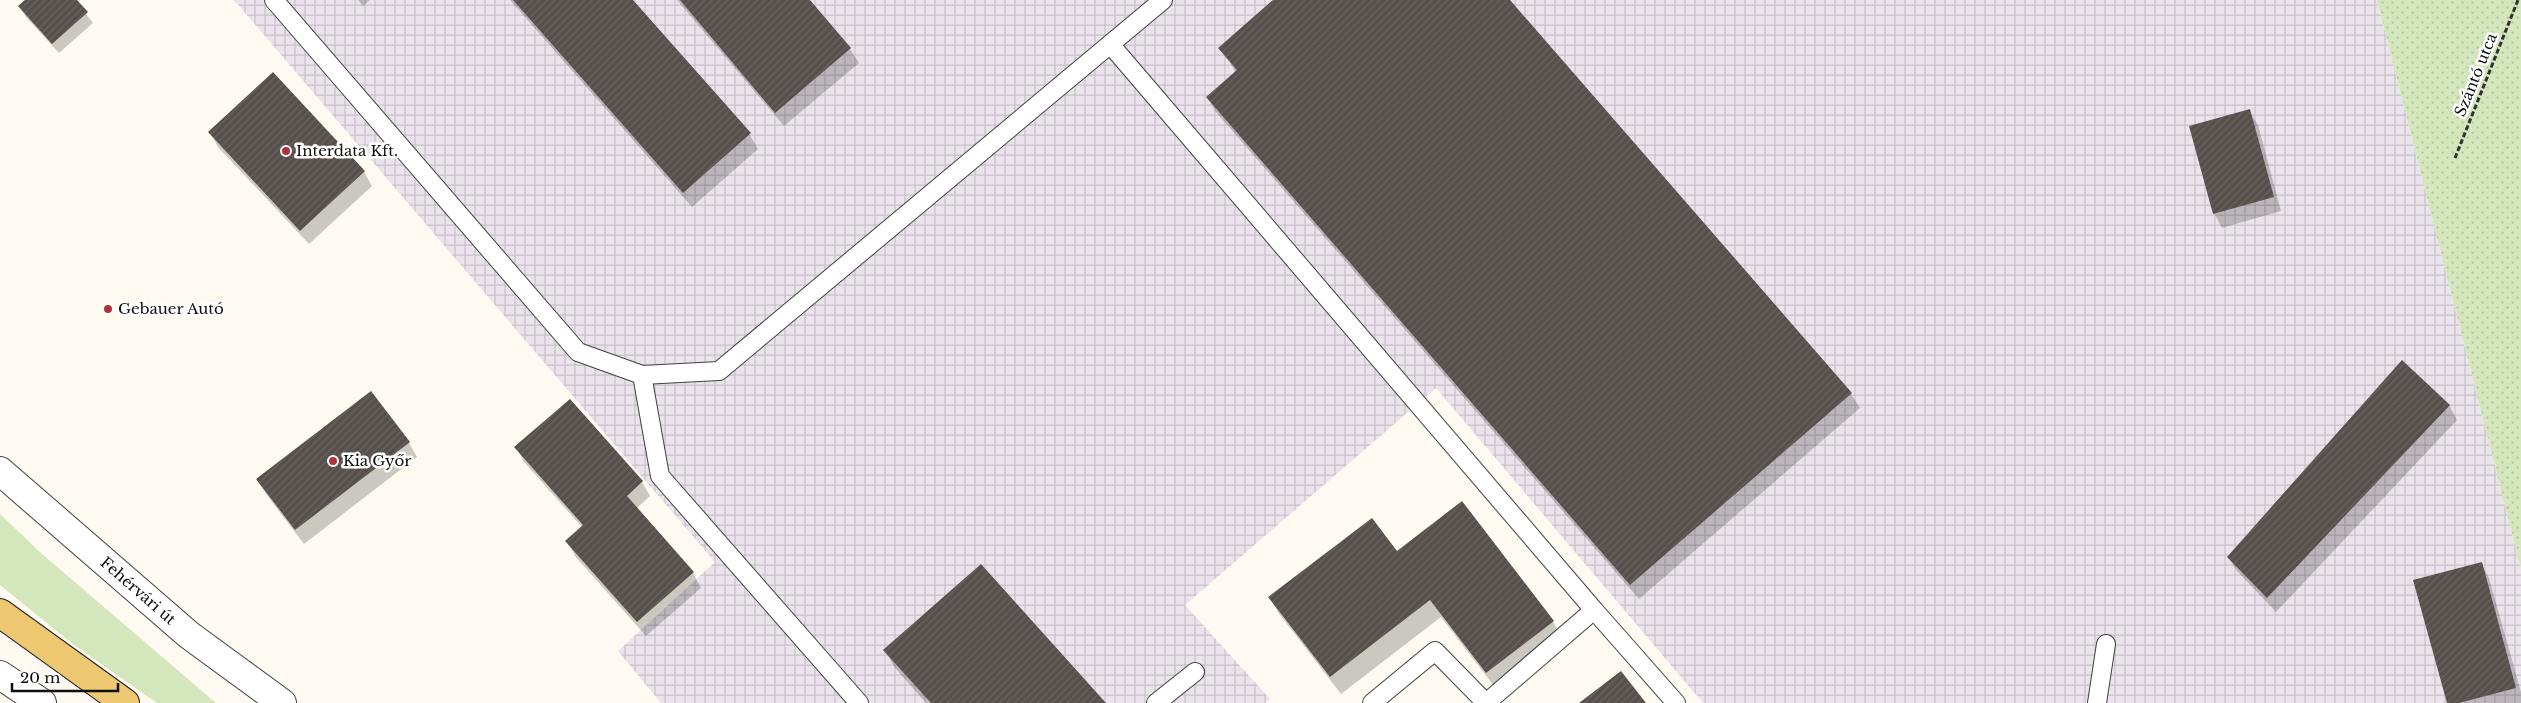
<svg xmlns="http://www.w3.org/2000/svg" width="2521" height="703" font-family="'Libre Baskerville',serif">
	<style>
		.industrial { fill: url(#industrial-grid) }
		.grass { fill: #d4e6bc }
		.garden { fill: url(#garden-dots) }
		.shadow { fill: #0003 }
		.building { fill: url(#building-hatch) }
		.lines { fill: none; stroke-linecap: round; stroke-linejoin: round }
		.lane-casing { stroke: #414141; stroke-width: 20 }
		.street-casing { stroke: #414141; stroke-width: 30 }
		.primary-casing { stroke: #1f1f1f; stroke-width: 30 }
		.path { stroke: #303030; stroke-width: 3; stroke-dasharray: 5 2.5; stroke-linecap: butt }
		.lane { stroke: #fff; stroke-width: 18 }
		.street { stroke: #fff; stroke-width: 28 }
		.primary { stroke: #eec871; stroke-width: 28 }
		.poi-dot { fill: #b3313f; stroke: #fff; stroke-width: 2 }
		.labels { text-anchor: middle; stroke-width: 5; stroke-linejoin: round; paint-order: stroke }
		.street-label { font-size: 15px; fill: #0e0e0e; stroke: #fff }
		.poi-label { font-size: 15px; fill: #0e0e0e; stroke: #fff; text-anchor: start }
	</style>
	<defs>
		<pattern id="industrial-grid" width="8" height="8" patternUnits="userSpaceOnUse" patternTransform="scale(1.25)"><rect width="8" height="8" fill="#ebe3ec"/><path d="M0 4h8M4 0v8" fill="none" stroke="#c8c2c9"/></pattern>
		<pattern id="garden-dots" width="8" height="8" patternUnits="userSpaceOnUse" patternTransform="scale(1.25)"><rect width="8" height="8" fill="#d4e6bc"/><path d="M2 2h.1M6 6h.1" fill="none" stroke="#b5c4a0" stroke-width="1.8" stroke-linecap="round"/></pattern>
		<pattern id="building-hatch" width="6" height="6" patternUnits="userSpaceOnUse" patternTransform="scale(1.25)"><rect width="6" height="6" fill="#564f4b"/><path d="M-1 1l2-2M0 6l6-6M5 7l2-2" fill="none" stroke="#696461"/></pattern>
	</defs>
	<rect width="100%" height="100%" fill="#fefaf1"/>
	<path class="industrial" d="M234 0H2377L2521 569V703H1703L1436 388 1185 605 1270 699 1266 703H661L618 651 715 562Z"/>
	<path class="grass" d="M0 514 42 554 216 703H157L74 645 0 585Z"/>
	<path class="garden" d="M2377 0H2521V569Z"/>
	<path class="shadow" d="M27 0H75L93 23 59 53 26 17 20 7Z
		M358 0H370L363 6Z
		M510 0H631L749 134 758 149 692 207Z
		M677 0H809L850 49 859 63 784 126Z
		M1275 0H1509L1851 394 1860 408 1639 599 1216 112 1207 97 1236 72 1220 48Z
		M2249 111 2258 125 2281 211 2222 228 2214 213Z
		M210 132 364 172 372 186 309 244 218 147Z
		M2449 405 2457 420 2276 612 2237 571 2228 557Z
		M409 443 417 457 304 544 266 494 257 480Z
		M516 447 642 482 650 496 636 509 693 573 701 588 646 636 575 556 567 541 582 527 524 462Z
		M1397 552 1553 622 1563 639 1497 690 1441 617 1341 694 1280 615 1270 598Z
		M2481 563 2489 578 2521 692V703H2449Z
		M885 651 1104 703H926L895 668Z"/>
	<path class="building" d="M25 0H77L88 12 52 44 18 6Z
		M513 0H633L751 133 683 193Z
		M680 0H810L851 48 775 113Z
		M1273 0H1510L1852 393 1630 585 1206 97 1237 70 1218 48Z
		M273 72 365 171 300 231 208 132Z
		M2250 109 2274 197 2213 214 2189 126Z
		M2402 360 2450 405 2267 598 2227 557Z
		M371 391 410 442 295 530 256 479Z
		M570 399 643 481 627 496 694 572 637 622 565 541 583 525 514 447Z
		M1462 501 1554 621 1486 673 1430 600 1330 677 1268 597 1372 518 1397 551Z
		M2482 562 2516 688 2459 703H2447L2413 580Z
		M981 564 1106 703H931L883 650Z
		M1621 671 1646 703H1579Z"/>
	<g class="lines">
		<g class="lane-casing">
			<path id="lane" d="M274 0 578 352 642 375 719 371 1163 0
				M1110 44 1594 610
				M642 375 660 476 859 703
				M1156 703 1195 672
				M1372 703 1435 651 1486 703
				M1486 703 1594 610 1676 703
				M2097 703 2106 644"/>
		</g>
		<g class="street-casing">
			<path id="street" d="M0 471 189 635 282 703
				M0 675 42 703"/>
		</g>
		<g class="primary-casing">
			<path id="primary" d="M0 613 125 703"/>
		</g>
		<path class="path" d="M2455 158 2518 0"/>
		<use href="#lane" class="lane"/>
		<use href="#street" class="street"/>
		<use href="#primary" class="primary"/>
	</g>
	<g class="poi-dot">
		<circle cx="286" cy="151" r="5"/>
		<circle cx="108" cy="309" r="5"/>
		<circle cx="333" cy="461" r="5"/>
	</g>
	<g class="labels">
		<g class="street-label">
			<text transform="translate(2476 75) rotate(-68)" y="5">Szántó utca</text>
			<text transform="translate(138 591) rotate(41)" y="5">Fehérvári út</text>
		</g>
		<g class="poi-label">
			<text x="296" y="156">Interdata Kft.</text>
			<text x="118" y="314">Gebauer Autó</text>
			<text x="343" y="466">Kia Győr</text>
		</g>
	</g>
	<path d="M12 683v8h106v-8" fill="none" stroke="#0e0e0e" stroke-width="2.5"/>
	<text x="20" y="683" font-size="15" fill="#0e0e0e" stroke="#ffffff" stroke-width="4" paint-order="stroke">20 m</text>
</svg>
